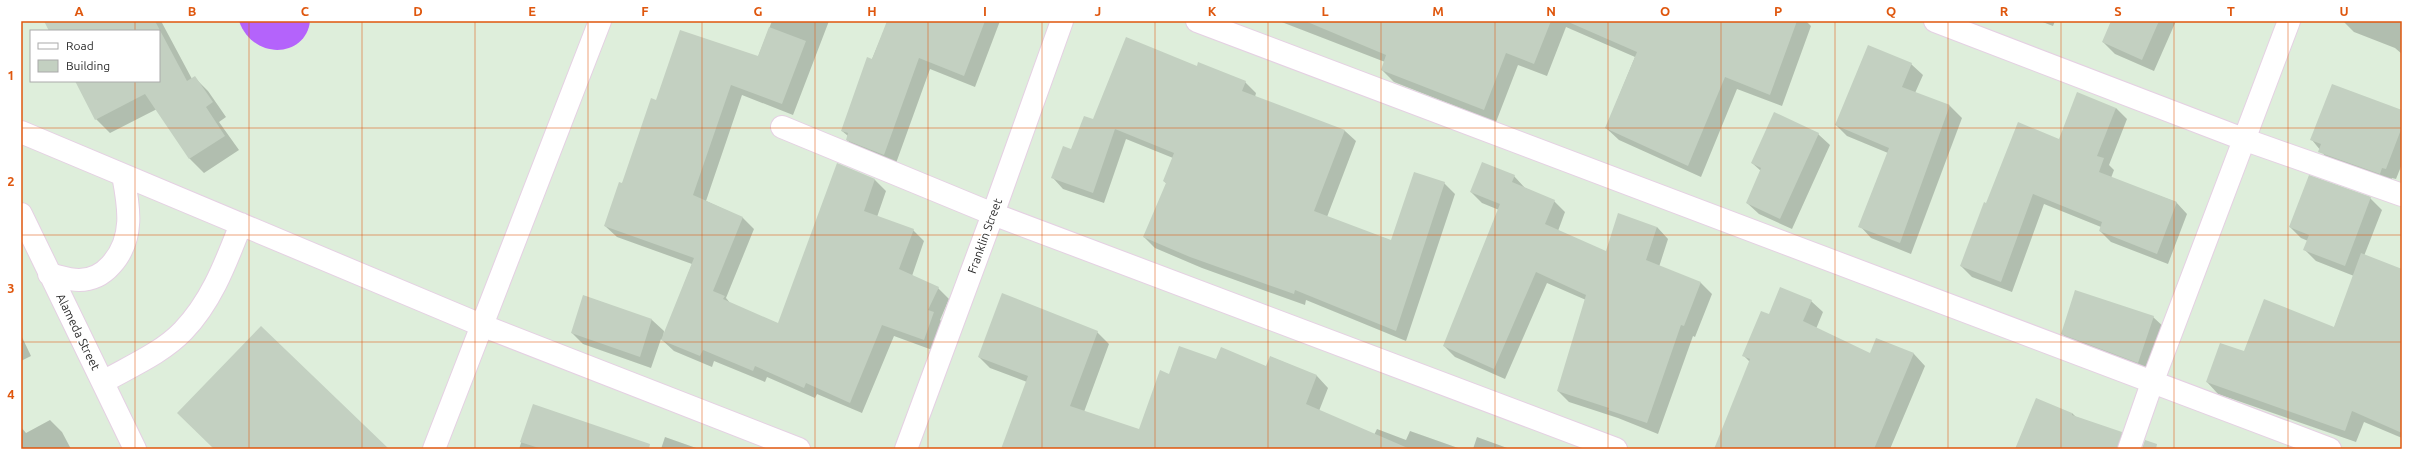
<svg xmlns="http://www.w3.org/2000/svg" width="2423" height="470" font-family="Ubuntu,sans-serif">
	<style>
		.water { fill: #b463fb }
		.shadow { fill: #0003 }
		.building { fill: #c3d0c1 }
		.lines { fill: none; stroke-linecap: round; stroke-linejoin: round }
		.minor-casing { stroke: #e5d0e3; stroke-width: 24 }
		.minor { stroke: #fff; stroke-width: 22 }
		.grid { fill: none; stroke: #df570e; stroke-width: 1; stroke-opacity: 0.55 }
		.labels { text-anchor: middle; stroke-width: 3; stroke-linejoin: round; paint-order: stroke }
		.street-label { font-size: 12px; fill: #2b2b2b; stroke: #fff }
		.neatline { fill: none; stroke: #df570e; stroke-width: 1.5 }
		.grid-label { font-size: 13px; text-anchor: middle; font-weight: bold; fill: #df570e }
	</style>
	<rect width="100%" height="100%" fill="#deeedb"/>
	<path class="water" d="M239 21H310C306 58 253 61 239 21Z"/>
	<path class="shadow" d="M45 21H161L192 79 194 77 208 91 226 117 219 122 239 150 204 173 190 159 157 109 110 133 96 119 76 81H159V31H50Z
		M772 21H829L793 115 742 95 706 201 743 218 754 229 726 298 731 304 779 324 838 165 875 180 886 191 877 217 913 230 924 241 912 276 938 288 949 299 940 320 945 324 935 351 894 336 862 413 817 394 815 398 767 377 765 382 714 361 712 367 674 351 661 339 651 368 583 344 572 333 584 296 652 320 664 331 663 339 692 264 617 237 605 226 656 101 758 57Z
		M888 21H1000L975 87 930 69 895 166 859 151 847 140 848 136 842 131Z
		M1279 21H1806L1811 26 1782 106 1737 89 1701 177 1619 140 1606 128 1635 57 1566 27 1547 76 1518 65 1496 122 1394 82 1382 70 1385 62Z
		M2040 21H2055L2053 26Z
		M2112 21H2176L2154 71 2115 54 2103 42Z
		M2402 21V54L2395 48 2354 32 2344 22Z
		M1911 64 1923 75 1915 93 1950 106 1962 118 1911 254 1871 238 1860 226 1888 153 1847 136 1836 125Z
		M1198 67 1245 82 1256 93 1255 97 1345 131 1356 141 1327 217 1392 241 1444 183 1455 194 1406 341 1306 300 1305 305 1202 268 1155 248 1144 237 1167 184 1164 181 1173 158 1126 139 1104 203 1063 189 1053 178 1094 120Z
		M2116 108 2127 119 2109 165 2114 170 2111 178 2176 202 2187 214 2168 264 2111 242 2100 231 2101 227 2044 204 2012 292 1972 277 1961 266 1987 204 2060 141Z
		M2402 111V164L2396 179 2392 178 2390 184 2330 162 2312 140Z
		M1818 134 1830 145 1792 229 1759 214 1747 203 1761 171 1752 163Z
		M1514 176 1525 188 1554 201 1565 212 1558 231 1606 252 1657 227 1668 239 1659 267 1701 283 1712 294 1695 337 1693 336 1658 434 1618 418 1569 402 1558 391 1586 300 1547 283 1505 379 1455 357 1444 346 1499 210 1482 203 1471 192Z
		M2370 198 2382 210 2364 256 2402 271V438L2364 422 2356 442 2218 394 2207 382 2244 353 2334 328 2354 276 2316 261 2304 249 2308 241 2301 238 2290 227Z
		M1811 301 1823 312 1816 329 1871 355 1877 339 1914 354 1925 366 1890 449H1715L1750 362 1744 356 1770 315Z
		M2153 317 2165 328 2150 374 2074 345 2062 334Z
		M1097 332 1109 344 1084 412 1139 431 1169 376 1216 361 1267 367 1271 357 1317 376 1328 388 1319 411 1374 435 1377 429 1406 440 1410 431 1461 449H1002L1027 382 990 368 979 357Z
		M21 335 31 356 21 361Z
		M534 405 609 449H519Z
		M2072 413 2076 417 2121 433 2133 445 2131 449H2016Z
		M50 420 62 432 71 449H21V427L26 433Z
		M665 437 699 449H661Z
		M1477 437 1510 449H1473Z"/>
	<path class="building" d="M44 21H155L187 81 195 76 213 102 206 107 225 136 189 159 145 94 95 120 75 81H159V31H49Z
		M887 21H985L964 76 919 58 884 155 846 140 848 133 841 131 867 57 872 59Z
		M1305 21H1551L1534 64 1506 53 1484 110 1381 70 1386 55Z
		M1566 21H1797L1770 95 1725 77 1688 166 1605 128 1637 52Z
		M2111 21H2159L2142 60 2102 42Z
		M769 27 806 41 782 104 731 85 693 195 743 217 713 291 725 296 723 299 778 323 837 163 875 179 864 211 914 229 899 269 939 287 928 310 934 312 924 340 882 325 850 403 806 383 804 388 755 366 753 371 703 350 700 356 661 340 694 258 604 226 619 182 622 183 651 98 656 100 680 30 758 56Z
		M1126 37 1197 66 1198 62 1246 81 1242 91 1345 130 1314 211 1391 240 1414 172 1445 182 1396 331 1295 290 1294 294 1190 257 1143 237 1166 183 1163 181 1174 153 1115 129 1093 193 1051 178 1063 146 1071 149 1084 116 1093 119Z
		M1868 45 1912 63 1902 87 1950 105 1900 243 1858 227 1889 148 1835 125Z
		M2332 84 2402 110V127L2386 169 2382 168 2380 174 2318 152 2321 144 2310 140Z
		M2077 92 2116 108 2097 156 2104 158 2099 172 2177 202 2157 254 2099 231 2102 222 2033 194 2001 282 1960 266 1984 202 1986 203 2018 122 2059 139Z
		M1774 112 1819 133 1780 219 1746 203 1761 168 1751 163Z
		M1482 162 1515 175 1512 182 1555 200 1545 224 1606 251 1618 213 1657 227 1646 260 1701 282 1684 326 1681 325 1647 423 1608 410 1609 408 1557 391 1586 295 1536 272 1494 369 1443 346 1500 204 1470 192Z
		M2309 175 2371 197 2345 266 2303 250 2309 235 2289 227Z
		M2361 253 2402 269V433L2352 411 2345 431 2206 382 2220 343 2244 351 2264 299 2334 327Z
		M1780 287 1812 300 1803 321 1870 353 1876 338 1914 353 1874 449H1714L1750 359 1742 356 1761 311 1769 314Z
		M2075 290 2154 316 2138 363 2061 334Z
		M1002 293 1098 331 1070 406 1139 429 1160 370 1169 374 1179 346 1216 359 1221 347 1266 366 1270 356 1317 375 1306 404 1410 449H1001L1028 376 978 357Z
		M583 295 652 319 640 357 571 333Z
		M261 326 389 449H214L177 413Z
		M2036 398 2072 413V415L2122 432 2117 449H2015Z
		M533 404 650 444 649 449H542L520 442Z
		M2145 440 2157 444 2156 449H2142Z"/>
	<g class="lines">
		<g class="minor-casing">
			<path id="minor" d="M1197 21 2330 449
				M1935 21 2243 139 2402 195
				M782 127 993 214 1616 449
				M21 132 481 325 799 449
				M21 214 135 449
				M49 274C58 276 69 280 79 280 92 280 103 274 111 265 135 239 129 206 123 175
				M103 382C129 367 162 353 183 331 212 301 226 262 241 224
				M434 449 600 21
				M906 449 993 214 1062 21
				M2129 449 2152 383 2289 21"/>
		</g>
		<use href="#minor" class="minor"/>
	</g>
	<path class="grid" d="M135 21V31M249 21V449M362 21V449M475 21V449M588 21V449M702 21V449M815 21V449M928 21V449M1042 21V449M1155 21V449M1268 21V449M1381 21V449M1495 21V449M1608 21V449M1721 21V449M1835 21V449M1948 21V449M2061 21V449M2174 21V449M2288 21V449M135 81V449M21 128H2402M21 235H2402M21 342H2402"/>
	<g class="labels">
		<g class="street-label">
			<text transform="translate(985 236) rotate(-70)" y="4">Franklin Street</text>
			<text transform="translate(78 332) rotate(64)" y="4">Alameda Street</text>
		</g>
	</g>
	<rect width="2423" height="470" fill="none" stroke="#ffffff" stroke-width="44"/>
	<rect x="30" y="30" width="130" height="52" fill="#ffffff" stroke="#aaaaaa"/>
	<rect x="38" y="43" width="20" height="6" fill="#ffffff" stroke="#aaaaaa"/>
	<text x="66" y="50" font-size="12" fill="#2b2b2b">Road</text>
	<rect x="38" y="60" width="20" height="12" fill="#c3d0c1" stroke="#aaaaaa"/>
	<text x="66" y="70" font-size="12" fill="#2b2b2b">Building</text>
	<rect x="22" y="22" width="2379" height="426" class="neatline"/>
	<g class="grid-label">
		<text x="79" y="16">A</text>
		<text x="192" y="16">B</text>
		<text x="305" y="16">C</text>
		<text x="418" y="16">D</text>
		<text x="532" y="16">E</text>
		<text x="645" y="16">F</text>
		<text x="758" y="16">G</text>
		<text x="872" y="16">H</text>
		<text x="985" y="16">I</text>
		<text x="1098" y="16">J</text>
		<text x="1212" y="16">K</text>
		<text x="1325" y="16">L</text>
		<text x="1438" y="16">M</text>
		<text x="1551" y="16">N</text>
		<text x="1665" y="16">O</text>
		<text x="1778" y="16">P</text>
		<text x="1891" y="16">Q</text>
		<text x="2004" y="16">R</text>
		<text x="2118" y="16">S</text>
		<text x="2231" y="16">T</text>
		<text x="2344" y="16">U</text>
		<text x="11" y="80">1</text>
		<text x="11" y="186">2</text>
		<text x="11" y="293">3</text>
		<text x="11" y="399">4</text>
	</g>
</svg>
